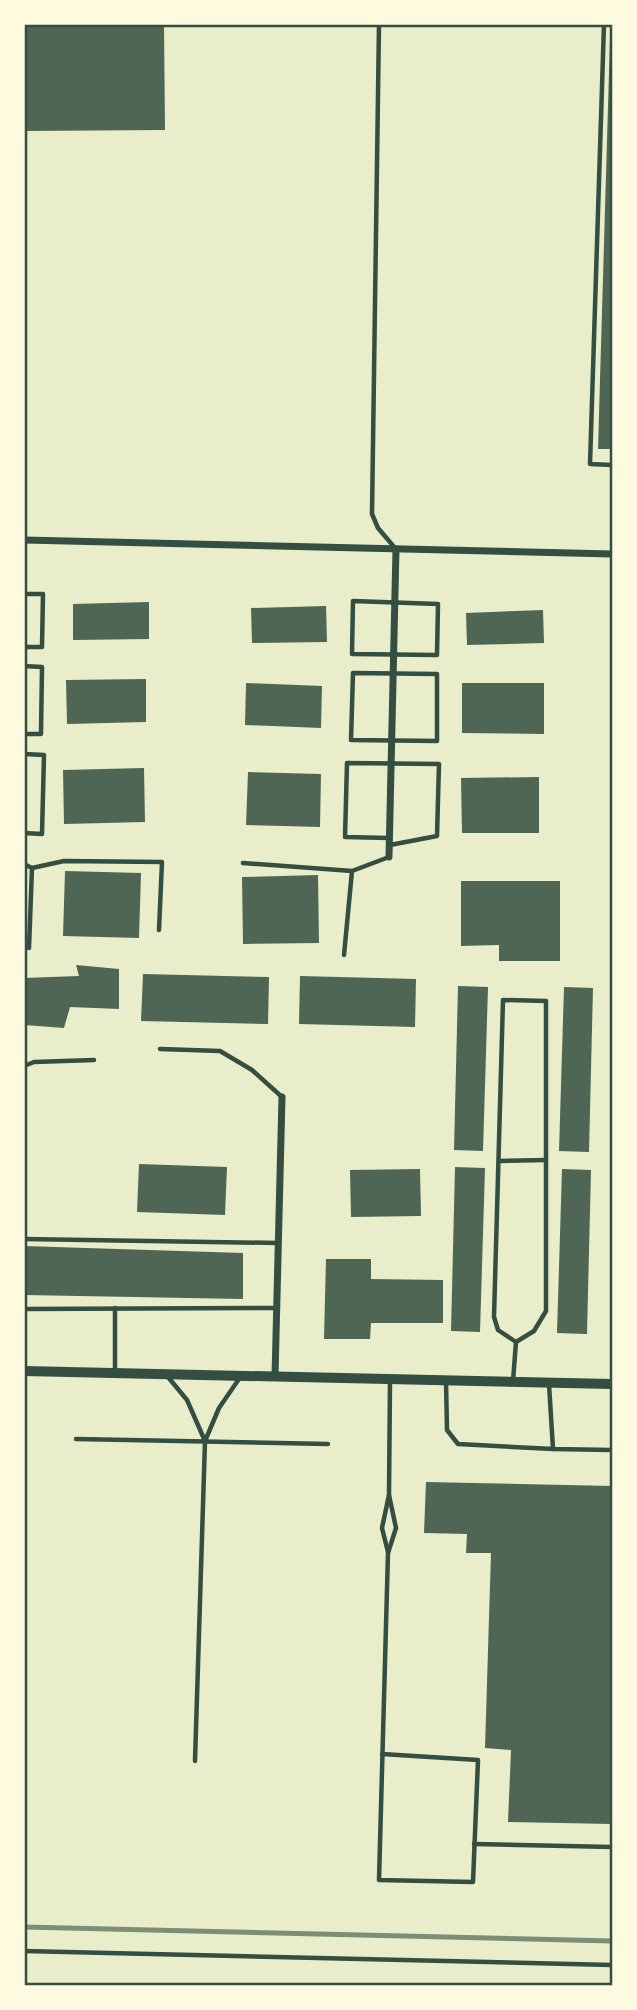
<svg xmlns="http://www.w3.org/2000/svg" width="637" height="2010" font-family="'Open Sans',sans-serif">
	<style>
		.building { fill: #4f6655 }
		.lines { fill: none; stroke-linecap: round; stroke-linejoin: round }
		.service { stroke: #344e41; stroke-width: 4.5 }
		.minor { stroke: #344e41; stroke-width: 7 }
		.tertiary { stroke: #344e41; stroke-width: 10 }
		.rail { stroke: #7c8e77; stroke-width: 5 }
		.neatline { fill: none; stroke: #344e41; stroke-width: 2.5 }
	</style>
	<rect width="100%" height="100%" fill="#e9edc9"/>
	<g class="building">
		<path d="M24,24h140l1,106 -141,1z"/>
		<path d="M610,38h2v411h-14z"/>
		<path d="M149,602v37l-76,1v-36z"/>
		<path d="M326,606l1,36 -75,1 -1,-35z"/>
		<path d="M543,610l1,33 -77,2 -1,-32z"/>
		<path d="M146,679v43l-79,2 -1,-44z"/>
		<path d="M246,683l76,3 -1,42 -76,-3z"/>
		<path d="M462,683h82v51l-82,-1z"/>
		<path d="M144,768l1,54 -81,2 -1,-54z"/>
		<path d="M248,772l73,2 -1,53 -74,-2z"/>
		<path d="M539,777v56h-77l-1,-55z"/>
		<path d="M65,871l76,2 -2,65 -76,-2z"/>
		<path d="M318,875l1,68 -76,1 -1,-67z"/>
		<path d="M461,881h99v80h-61v-16l-38,1z"/>
		<path d="M76,965l43,4v40l-49,-2 -6,21 -40,-3v-47l55,-2z"/>
		<path d="M143,974l126,3 -1,47 -127,-3z"/>
		<path d="M300,976l116,3 -1,48 -116,-3z"/>
		<path d="M458,986l30,1 -5,164 -29,-1z"/>
		<path d="M564,987l29,1 -4,164 -30,-1z"/>
		<path d="M139,1164l88,3 -2,48 -88,-3z"/>
		<path d="M455,1167l30,1 -5,164 -29,-1z"/>
		<path d="M420,1169l1,47 -70,1 -1,-47z"/>
		<path d="M562,1169l29,1 -4,164 -30,-1z"/>
		<path d="M24,1246l219,7v46l-219,-4z"/>
		<path d="M326,1259h45v20l72,1v43h-72l-1,16h-46z"/>
		<path d="M426,1482l186,4v338l-104,-2 3,-72 -26,-2 6,-195h-25l1,-19 -43,-1z"/>
	</g>
	<g class="lines">
		<g class="service">
			<path d="M379,24l-7,490 6,14 17,20"/>
			<path d="M604,24l-14,440 22,1"/>
			<path d="M24,594h19l-1,53h-18"/>
			<path d="M353,601l85,3 -1,51 -85,-1z"/>
			<path d="M24,666l18,1 -1,67h-17"/>
			<path d="M353,673l84,1v67l-86,-1z"/>
			<path d="M24,754l20,1 -2,79 -18,-1"/>
			<path d="M389,838l-44,-1 2,-74 92,1 -2,72 -47,9"/>
			<path d="M243,863l109,8 37,-14"/>
			<path d="M24,864l8,4 -3,80"/>
			<path d="M32,868l32,-7 98,1 -3,68"/>
			<path d="M344,955l8,-84"/>
			<path d="M160,1049l60,2 32,19 30,27"/>
			<path d="M24,1066l10,-4 60,-2"/>
			<path d="M499,1161l47,-1"/>
			<path d="M24,1239l254,4"/>
			<path d="M24,1309l253,-1"/>
			<path d="M115,1371v-63"/>
			<path d="M168,1377l19,23 18,41"/>
			<path d="M446,1381l1,49 11,14 95,5 59,1"/>
			<path d="M513,1381l3,-39 18,-11 12,-20v-310l-43,-1 -9,317 4,13 18,12"/>
			<path d="M549,1384l4,65"/>
			<path d="M76,1439l252,5"/>
			<path d="M388,1552l-6,-24 7,-33 1,-115"/>
			<path d="M382,1754l96,6 -5,122 -94,-2 9,-327 8,-25 -7,-33"/>
			<path d="M195,1761l10,-320 14,-33 22,-32"/>
			<path d="M474,1844l138,3"/>
			<path d="M24,1951l588,14"/>
		</g>
		<g class="minor">
			<path d="M24,540l588,14"/>
			<path d="M389,857l7,-308"/>
			<path d="M275,1376l7,-279"/>
		</g>
		<path class="tertiary" d="M24,1371l588,13"/>
		<path class="rail" d="M24,1927l588,14"/>
	</g>
	<rect width="637" height="2010" fill="none" stroke="#fefae0" stroke-width="52"/>
	<rect x="26" y="26" width="585" height="1958" class="neatline"/>
</svg>
